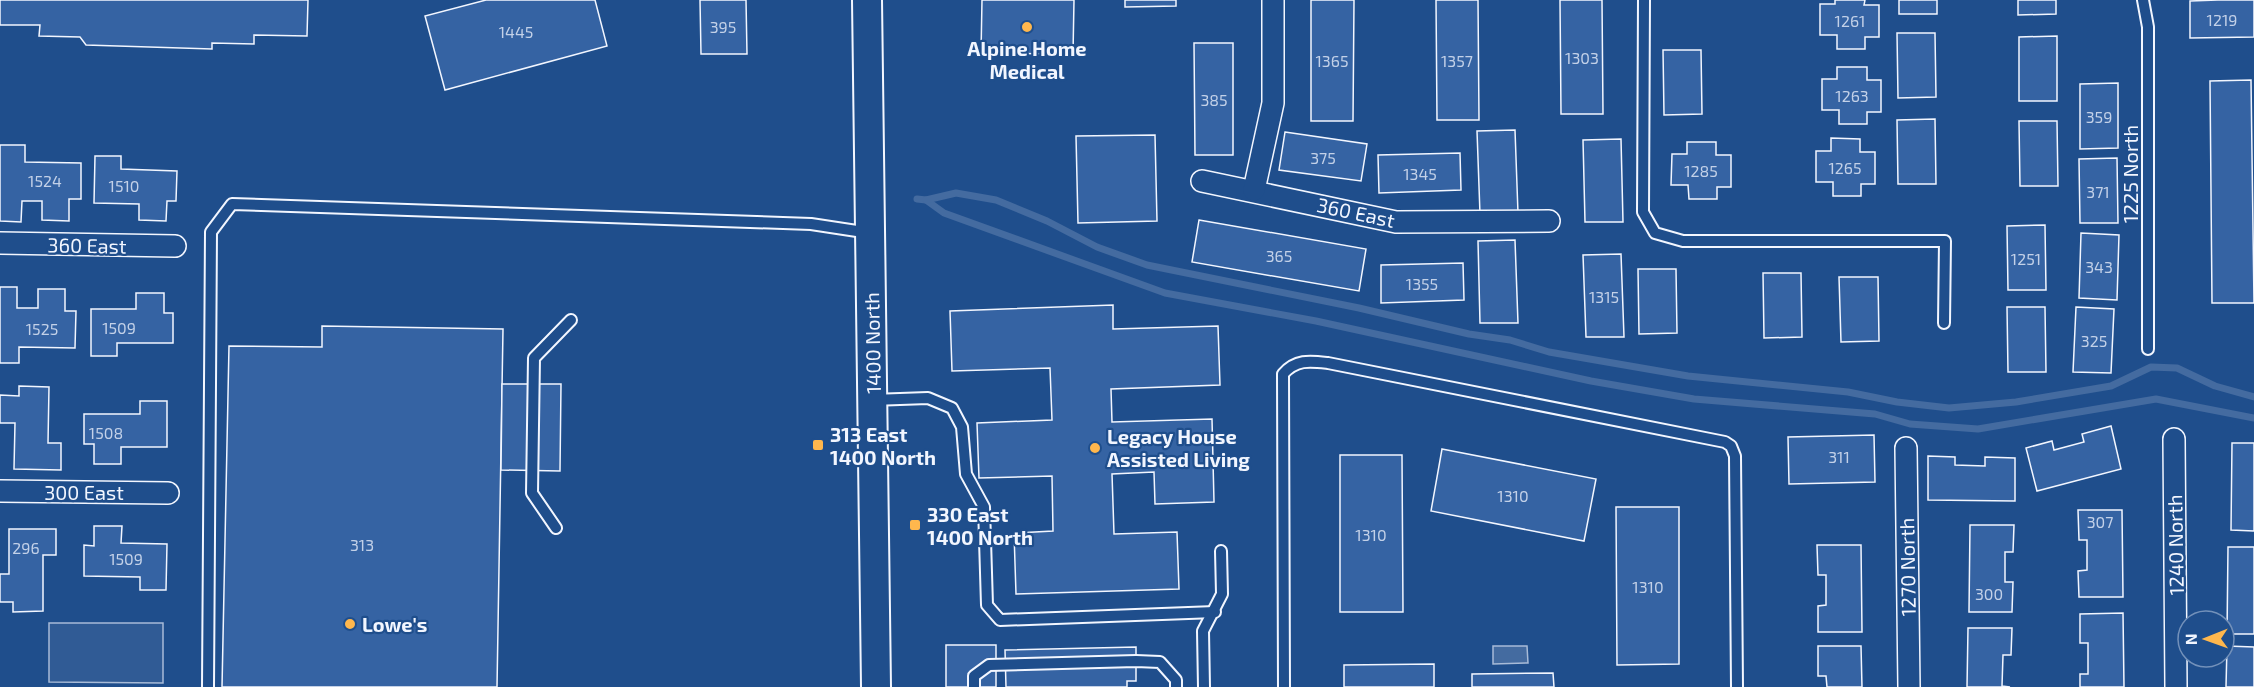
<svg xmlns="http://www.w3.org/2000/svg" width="2254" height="687" font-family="'Exo 2',sans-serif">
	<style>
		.green { fill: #305b95; stroke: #a8bbd7; stroke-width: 1.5 }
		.water { fill: #446ba0; stroke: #a8bbd7; stroke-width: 1.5 }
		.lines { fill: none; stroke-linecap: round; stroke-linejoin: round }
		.stream { stroke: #446ba0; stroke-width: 7 }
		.building { fill: #3563a3; stroke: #f2f6ff; stroke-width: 1.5 }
		.service-casing { stroke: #f2f6ff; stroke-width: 14 }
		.minor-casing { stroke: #f2f6ff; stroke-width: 24 }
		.secondary-casing { stroke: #f2f6ff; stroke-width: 32 }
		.service { stroke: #1f4e8c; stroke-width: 10 }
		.minor { stroke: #1f4e8c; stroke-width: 21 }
		.secondary { stroke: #1f4e8c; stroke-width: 28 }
		.poi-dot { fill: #ffb74d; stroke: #1f4e8c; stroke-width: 2 }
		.labels { text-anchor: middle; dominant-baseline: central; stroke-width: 4.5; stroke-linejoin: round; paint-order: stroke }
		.number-label { font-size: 16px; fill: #c3d1e8 }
		.poi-label { font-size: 20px; font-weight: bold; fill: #f2f6ff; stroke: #1f4e8c; text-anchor: start }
		.street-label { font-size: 20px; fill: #f2f6ff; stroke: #1f4e8c }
	</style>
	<rect width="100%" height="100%" fill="#1f4e8c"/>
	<path class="green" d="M49,623h114v60l-114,-1z"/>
	<path class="water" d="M1493,646h34l1,17 -35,1z"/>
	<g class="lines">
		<g class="stream">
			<path d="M917,199l9,1 18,13 221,80 151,28 275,60 103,18 181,15 35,10 68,5 178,-30 98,19"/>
			<path d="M926,200l30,-7 40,7 51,21 50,26 50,18 212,43 110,26 41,6 39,12 139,24 160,16 49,10 52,6 67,-6 95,-16 40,-19 26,1 38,18 39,11"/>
		</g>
	</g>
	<g class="building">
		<path d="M0,0h308l-1,36 -53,-1v9l-42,-1v6l-126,-4 -6,-8 -41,-1 1,-11h-40z"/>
		<path d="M486,0h109l12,46 -162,44 -20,-74z"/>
		<path d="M700,0h46l1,54h-46z"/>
		<path d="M982,0h92l-1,54 -92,-1z"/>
		<path d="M1125,0h51v6l-51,1z"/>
		<path d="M1311,0h43l-1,121h-42z"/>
		<path d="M1436,0h42l1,120h-42z"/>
		<path d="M1560,0h42l1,114h-42z"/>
		<path d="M1835,0h30l-1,5h15v32h-14v12h-28v-14h-17v-31h15z"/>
		<rect x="1899" y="0" width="38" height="14"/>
		<path d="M2018,0h38v14l-38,1z"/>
		<path d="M2218,0h36v37l-64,1v-37z"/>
		<path d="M1897,33h38l1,64 -38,1z"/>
		<path d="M2057,36v65h-38v-64z"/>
		<path d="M1194,43h39v112h-38z"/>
		<path d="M1663,50h38l1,64 -38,1z"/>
		<path d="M1837,67h30v13h14v32h-14v12h-28v-14h-17v-31h15z"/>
		<path d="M2251,80l3,223h-42l-2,-222z"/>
		<path d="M2118,83v65l-38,1v-65z"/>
		<path d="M1935,119l1,65h-38l-1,-64z"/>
		<path d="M2019,121h38l1,65h-38z"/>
		<path d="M1515,130l3,83 -38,1 -3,-83z"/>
		<path d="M1285,132l82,12 -6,37 -82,-11z"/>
		<path d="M1155,135l2,86 -79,2 -2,-87z"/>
		<path d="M1831,138l29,1v13h15v32h-14v12h-28v-14h-17v-31h15z"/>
		<path d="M1621,139l2,83h-38l-2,-82z"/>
		<path d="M1687,142h29v13h15v32h-14v12h-28l-1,-14h-17l1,-31h15z"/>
		<path d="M0,145h25v17l56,1v36h-12v22l-27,-1v-19h-20l-1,21 -21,-1z"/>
		<path d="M1460,153l1,37 -82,3 -1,-38z"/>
		<path d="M95,156h26v13l56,2 -1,30h-9l-1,20 -27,-1v-16l-45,-1z"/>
		<path d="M2117,158l1,65h-38l-1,-64z"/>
		<path d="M1199,220l167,29 -7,42 -167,-29z"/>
		<path d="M2045,225l1,65h-38l-1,-64z"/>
		<path d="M2081,233l38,2 -2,65 -38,-2z"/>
		<path d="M1515,240l3,83h-38l-2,-82z"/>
		<path d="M1621,254l3,83h-38l-3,-82z"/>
		<path d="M1463,263l1,37 -83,3v-38z"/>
		<path d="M1638,269h38l1,64 -38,1z"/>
		<path d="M1763,273h38l1,64 -38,1z"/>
		<path d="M1839,277h39l1,64 -38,1z"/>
		<path d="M0,287h17v21h21v-19h27v22h11l-1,37 -56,-1v16h-19z"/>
		<path d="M136,293h28v20h9v30h-56v13h-26v-47h45z"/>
		<path d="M1113,305v24l105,-3 2,59 -109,4 1,33 100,-3 2,83 -59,2 -1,-32 -42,2 2,60 63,-2 2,57 -163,5 -2,-61 39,-2 -1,-55 -73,2 -2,-55 75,-3 -2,-52 -98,3 -2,-60z"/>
		<path d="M2007,307h38l1,65h-38z"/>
		<path d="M2076,307l38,2 -3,64 -38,-1z"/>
		<path d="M322,326l181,3 -6,358h-275l7,-341 93,1z"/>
		<path d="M502,384h59l-1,87 -59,-1z"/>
		<path d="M19,386l30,1 -1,56h13v27l-47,-1 1,-46h-15v-28l19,1z"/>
		<path d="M140,401h27v46h-46v17h-27v-20h-10v-30h56z"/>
		<path d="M2111,426l10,43 -84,22 -11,-43 26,-7 2,9 30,-8 -2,-8z"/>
		<path d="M1874,435l1,47 -86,2 -1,-47z"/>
		<path d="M2232,443h22v88l-23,-1z"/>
		<path d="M1442,449l154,30 -12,62 -153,-30z"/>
		<path d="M1340,455h62l1,157h-63z"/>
		<path d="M1928,456l27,1v8l30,1v-9l30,1v43l-87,-1z"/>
		<path d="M1616,507h63v157l-62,1z"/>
		<path d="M2078,510h44l1,87h-44l-1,-26 9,-1v-30h-8z"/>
		<path d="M1970,525h44l-1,27h-8v30h8l-1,30h-43z"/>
		<path d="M94,526h28l-1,17 46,1 -1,46h-26v-13l-56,-1v-31l10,1z"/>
		<path d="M9,529h47v26h-13v56l-30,1v-10h-13v-28h9z"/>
		<path d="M1817,545h44l1,87h-44v-26l8,-1v-30h-8z"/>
		<path d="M2228,547h26v87h-27z"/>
		<path d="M2123,613l1,74h-44v-13h8v-31h-8v-29z"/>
		<path d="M1968,628h44l-1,27h-8l-1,31 8,1h-43z"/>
		<rect x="946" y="645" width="50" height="42"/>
		<path d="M1818,646h43l1,41h-35l-1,-11h-8z"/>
		<path d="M2227,646l27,1v40h-28z"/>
		<path d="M1136,647v34h-9v6h-121l-1,-37z"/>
		<path d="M1434,664v23h-90v-22z"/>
		<path d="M1553,673l1,14h-82v-13z"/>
	</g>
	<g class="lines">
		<defs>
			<g id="service">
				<path d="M1644,0l-1,212 12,21 28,8h262l-1,82"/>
				<path d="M2143,0l5,27v322"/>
				<path d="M872,400l56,-2 24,10 10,19 4,47 18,33 3,98 13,15 215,-8"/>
				<path d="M556,528l-24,-35 2,-135 37,-38"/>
				<path d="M208,687l3,-455 21,-28 579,20 59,9"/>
				<path d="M974,687v-11l15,-11 147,-4 24,1 16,18v7"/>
				<path d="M1204,687l-1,-56 19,-37 -1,-43"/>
				<path d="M1284,687l-1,-313c13,-15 27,-13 45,-11l397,79 6,4 4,10 2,231"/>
			</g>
			<g id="minor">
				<path d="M1202,181l194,41 153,-1"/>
				<path d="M1254,190l19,-87v-103"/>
				<path d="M0,243l175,3"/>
				<path d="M2174,439l2,248"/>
				<path d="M1906,448l3,239"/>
				<path d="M0,491l168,2"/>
			</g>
			<path id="secondary" d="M867,0l9,687"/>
		</defs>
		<use href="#service" class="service-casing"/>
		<use href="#minor" class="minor-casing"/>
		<use href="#secondary" class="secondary-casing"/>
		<use href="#service" class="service"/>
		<use href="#minor" class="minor"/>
		<use href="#secondary" class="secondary"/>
	</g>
	<g class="poi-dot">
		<circle cx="1027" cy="27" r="6"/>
		<rect x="812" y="439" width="12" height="12" rx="3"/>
		<circle cx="1095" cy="448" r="6"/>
		<rect x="909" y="519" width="12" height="12" rx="3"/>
		<circle cx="350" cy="624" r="6"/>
	</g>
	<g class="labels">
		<g class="number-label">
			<text x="2222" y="19">1219</text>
			<text x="1850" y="20">1261</text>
			<text x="723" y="26">395</text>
			<text x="516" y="31">1445</text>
			<text x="1582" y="57">1303</text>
			<text x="1332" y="60">1365</text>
			<text x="1457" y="60">1357</text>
			<text x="1852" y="95">1263</text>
			<text x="1214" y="99">385</text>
			<text x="2099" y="116">359</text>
			<text x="1323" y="157">375</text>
			<text x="1845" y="167">1265</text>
			<text x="1701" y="170">1285</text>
			<text x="1420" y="173">1345</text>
			<text x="45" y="180">1524</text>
			<text x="124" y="185">1510</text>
			<text x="2098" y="191">371</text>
			<text x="1279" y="255">365</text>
			<text x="2026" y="258">1251</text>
			<text x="2099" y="266">343</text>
			<text x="1422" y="283">1355</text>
			<text x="1604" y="296">1315</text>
			<text x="119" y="327">1509</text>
			<text x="42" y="328">1525</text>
			<text x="2094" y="340">325</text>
			<text x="106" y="432">1508</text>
			<text x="1839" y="456">311</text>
			<text x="1513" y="495">1310</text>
			<text x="2100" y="521">307</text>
			<text x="1371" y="534">1310</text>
			<text x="362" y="544">313</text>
			<text x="26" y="547">296</text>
			<text x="126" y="558">1509</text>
			<text x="1648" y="586">1310</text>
			<text x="1989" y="593">300</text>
		</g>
		<g class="poi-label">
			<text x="1027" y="48" text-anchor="middle">Alpine Home<tspan x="1027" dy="23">Medical</tspan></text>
			<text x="830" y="434">313 East<tspan x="830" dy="23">1400 North</tspan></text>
			<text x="1107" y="436">Legacy House<tspan x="1107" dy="23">Assisted Living</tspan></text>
			<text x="927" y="514">330 East<tspan x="927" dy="23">1400 North</tspan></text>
			<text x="362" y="624">Lowe's</text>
		</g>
		<g class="street-label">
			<text transform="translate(2130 174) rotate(-90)">1225 North</text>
			<text transform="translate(1356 212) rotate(12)">360 East</text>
			<text transform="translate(87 245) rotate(1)">360 East</text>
			<text transform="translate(872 343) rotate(-91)">1400 North</text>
			<text x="84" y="492">300 East</text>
			<text transform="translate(2175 545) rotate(-91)">1240 North</text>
			<text transform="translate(1907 567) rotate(-91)">1270 North</text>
		</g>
	</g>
	<g transform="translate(2206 639) rotate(269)"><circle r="28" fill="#1f4e8c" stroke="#7391ba" stroke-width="1.5"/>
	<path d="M0-4.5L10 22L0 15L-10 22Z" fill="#ffb74d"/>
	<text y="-9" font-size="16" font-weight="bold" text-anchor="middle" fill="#f2f6ff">N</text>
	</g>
</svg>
